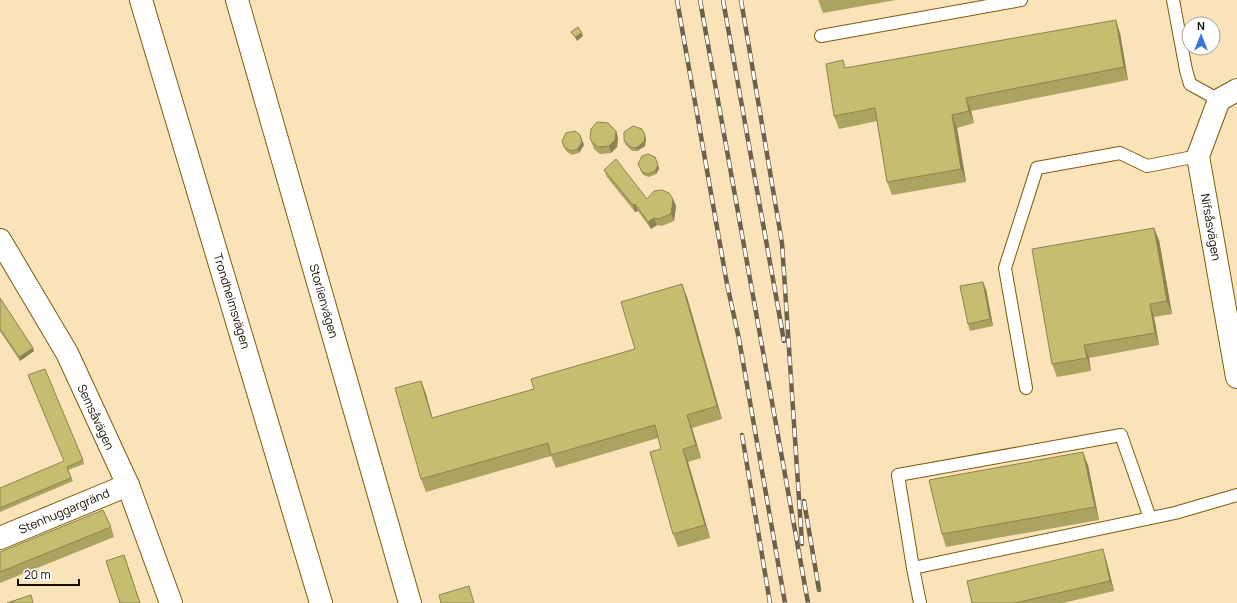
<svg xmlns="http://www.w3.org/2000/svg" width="1237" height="603" font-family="Manrope,sans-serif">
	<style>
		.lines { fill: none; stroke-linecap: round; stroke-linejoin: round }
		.lane-casing { stroke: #7e5b09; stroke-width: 14 }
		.street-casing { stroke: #7e5b09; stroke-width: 24 }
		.secondary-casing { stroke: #7e5b09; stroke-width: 24 }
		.lane { stroke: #fff; stroke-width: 12 }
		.street { stroke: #fff; stroke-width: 22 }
		.secondary { stroke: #fff; stroke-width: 22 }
		.rail-casing { stroke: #706049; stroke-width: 4.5 }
		.rail { stroke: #fff; stroke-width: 3; stroke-dasharray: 9; stroke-linecap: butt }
		.wall { fill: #aba360 }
		.shaded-wall { fill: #8b844e }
		.building { fill: #c7bd70; stroke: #8b844e }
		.labels { text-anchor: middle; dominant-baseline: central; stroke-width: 4; stroke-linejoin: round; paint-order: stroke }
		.street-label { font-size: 12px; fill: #160c00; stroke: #fff }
	</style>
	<rect width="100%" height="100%" fill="#fae2b9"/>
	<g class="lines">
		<defs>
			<g id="lane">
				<path d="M1173,0l13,70 4,14 29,16"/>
				<path d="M821,36l200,-36"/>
				<path d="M1026,388l-21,-120 32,-100 83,-15 27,13 51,-10"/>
				<path d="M913,568l-15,-93 223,-40 29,83"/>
				<path d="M920,603l-7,-35 262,-55 62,-18"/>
			</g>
			<g id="street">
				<path d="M237,0l173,603"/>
				<path d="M1237,90l-18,10 -21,56 39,221"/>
				<path d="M0,240l67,113 61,132 43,118"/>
				<path d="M0,538l128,-53"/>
			</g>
			<path id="secondary" d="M141,0l180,603"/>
		</defs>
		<use href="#lane" class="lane-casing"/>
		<use href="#street" class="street-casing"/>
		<use href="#secondary" class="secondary-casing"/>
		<use href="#lane" class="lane"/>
		<use href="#street" class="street"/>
		<use href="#secondary" class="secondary"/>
		<defs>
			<g id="rail">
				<path d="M677,0l50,284 12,55 46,264"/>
				<path d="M700,0l108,603"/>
				<path d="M723,0l61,341"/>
				<path d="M741,0l41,243 20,301"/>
				<path d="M742,435l28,168"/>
				<path d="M804,501l15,89"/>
			</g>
		</defs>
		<use href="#rail" class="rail-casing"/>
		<use href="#rail" class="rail"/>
	</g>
	<g class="wall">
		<path d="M818,0h78l-73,13z"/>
		<path d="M1120,33l8,47 -157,31 3,12 -17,5 9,54 -74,13 -5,-13 -10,-61 -38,8 -5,-13 12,-48z"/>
		<path d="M616,131l2,7 -1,9 -6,6 -11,1 -6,-5 -4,-11z"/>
		<path d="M580,135l4,10 -5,8 -7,2 -6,-4 -4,-10z"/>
		<path d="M646,139l-1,7 -8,5h-5l-7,-7 -1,-4z"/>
		<path d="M655,157l4,12 -3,5 -7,3 -6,-2 -5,-11z"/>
		<path d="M604,170l43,29h26l3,7 -2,15 -12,5 -5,-1 -6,4 -13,-18 -3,1 -28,-35z"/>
		<path d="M1159,240l13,74 -18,3 5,28 -70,13 2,13 -34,6 -5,-13z"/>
		<path d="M986,289l7,37 -23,5 -2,-7z"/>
		<path d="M687,297l35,122 -30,9 9,30 -13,4 22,76 -32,9 -5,-13 -12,-85 -3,-11 -102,30 -5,-12 -125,36 -5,-13v-98l5,13 6,24 102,-29 101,-40z"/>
		<path d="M0,298l33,50 1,3 -14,10 -20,-30z"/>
		<path d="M83,460l1,4 -16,6 5,11 -73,31v-24z"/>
		<path d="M1088,465l11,55 -153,27 -4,-13z"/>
		<path d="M111,527l3,10 -114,46v-31z"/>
		<path d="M1106,559l8,32 -51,12h-91z"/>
	</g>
	<g class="shaded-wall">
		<path d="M1116,20l4,13 8,47 -4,-13z"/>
		<path d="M582,33l1,3 -6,5 -2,-4z"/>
		<path d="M966,98l5,13 3,12 -5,-12z"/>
		<path d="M952,115l5,13 9,54 -5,-13z"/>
		<path d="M616,131l2,7 -1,9 -6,6 -2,-7z"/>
		<path d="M580,135l4,10 -5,8 -1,-4z"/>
		<path d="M645,135l1,4 -1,7 -8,5 -1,-3z"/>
		<path d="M658,165l1,4 -3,5 -1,-3z"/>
		<path d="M673,199l3,7 -2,15 -3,-7z"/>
		<path d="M635,204l3,7 -3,1 -2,-7z"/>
		<path d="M654,218l3,7 -6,4 -3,-7z"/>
		<path d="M1154,228l5,12 13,74 -5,-13z"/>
		<path d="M983,282l3,7 7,37 -3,-7z"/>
		<path d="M682,284l5,13 35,122 -5,-13z"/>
		<path d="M1150,304l4,13 5,28 -4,-12z"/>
		<path d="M1084,345l5,13 2,13 -4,-13z"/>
		<path d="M33,348l1,3 -14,10 -1,-4z"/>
		<path d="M421,381l5,13 10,37 -4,-13z"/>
		<path d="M687,415l5,13 9,30 -5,-13z"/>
		<path d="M683,449l5,13 22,76 -5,-13z"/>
		<path d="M1083,452l5,13 11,55 -4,-13z"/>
		<path d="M1103,549l3,10 8,32 -4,-10z"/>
	</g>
	<g class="building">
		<path d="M1116,20l8,47 -158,31 3,13 -17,4 9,54 -74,13 -12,-74 -41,8 -8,-52 17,-4 2,8z"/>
		<path d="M578,27l4,6 -7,4 -4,-5z"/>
		<path d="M597,122l11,1 8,8 -1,9 -6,6 -11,1 -6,-5 -2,-4 1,-9z"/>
		<path d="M633,126l9,3 3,6 -1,7 -8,6 -6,-1 -6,-7v-8z"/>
		<path d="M575,131l5,4 2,7 -4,7 -7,2 -7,-4 -2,-6 4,-8z"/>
		<path d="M648,154l7,3 3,8 -3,6 -7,3 -6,-2 -4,-8 4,-8z"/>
		<path d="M616,159l31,40 7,-8 8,-1 7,3 4,6 -2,15 -12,5 -5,-1 -6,4 -13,-18 -2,1 -29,-35z"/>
		<path d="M1154,228l13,73 -17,3 5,29 -71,12 3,13 -35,6 -20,-115z"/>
		<path d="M983,282l7,37 -22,5 -8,-38z"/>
		<path d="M682,284l35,122 -30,9 9,30 -13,4 22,76 -32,9 -23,-82 11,-3 -6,-24 -104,30 -3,-12 -127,36 -26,-91 26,-7 11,37 102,-29 -3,-10 104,-30 -14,-47z"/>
		<path d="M0,298l33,50 -14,9 -19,-28z"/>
		<path d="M45,369l38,91 -16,7 4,11 -71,30v-20l64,-27 -36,-86z"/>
		<path d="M1083,452l12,55 -153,27 -13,-54z"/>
		<path d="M103,510l8,17 -111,45v-20z"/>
		<path d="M1103,549l7,32 -95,22h-43l-5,-22z"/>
		<path d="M124,555l16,48h-20l-14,-42z"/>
		<path d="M469,586l5,17h-33l-2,-8z"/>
		<path d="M31,595l2,8h-26z"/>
	</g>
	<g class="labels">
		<g class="street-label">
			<text transform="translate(1211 227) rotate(80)">Nifsåsvägen</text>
			<text transform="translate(232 301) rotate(73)">Trondheimsvägen</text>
			<text transform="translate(324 301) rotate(74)">Storlienvägen</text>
			<text transform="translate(96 417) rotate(65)">Semsåvägen</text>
			<text transform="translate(64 511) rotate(-23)">Stenhuggargränd</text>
		</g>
	</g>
	<g transform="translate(1201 36)"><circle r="19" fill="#ffffff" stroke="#a29e99"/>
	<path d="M0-3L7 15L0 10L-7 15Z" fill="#3772e0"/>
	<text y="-6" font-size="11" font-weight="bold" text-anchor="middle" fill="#160c00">N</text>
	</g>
	<path d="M18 579v6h61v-6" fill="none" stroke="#160c00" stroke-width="2"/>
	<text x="24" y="579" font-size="12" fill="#160c00" stroke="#ffffff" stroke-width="3" paint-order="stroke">20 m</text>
</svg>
